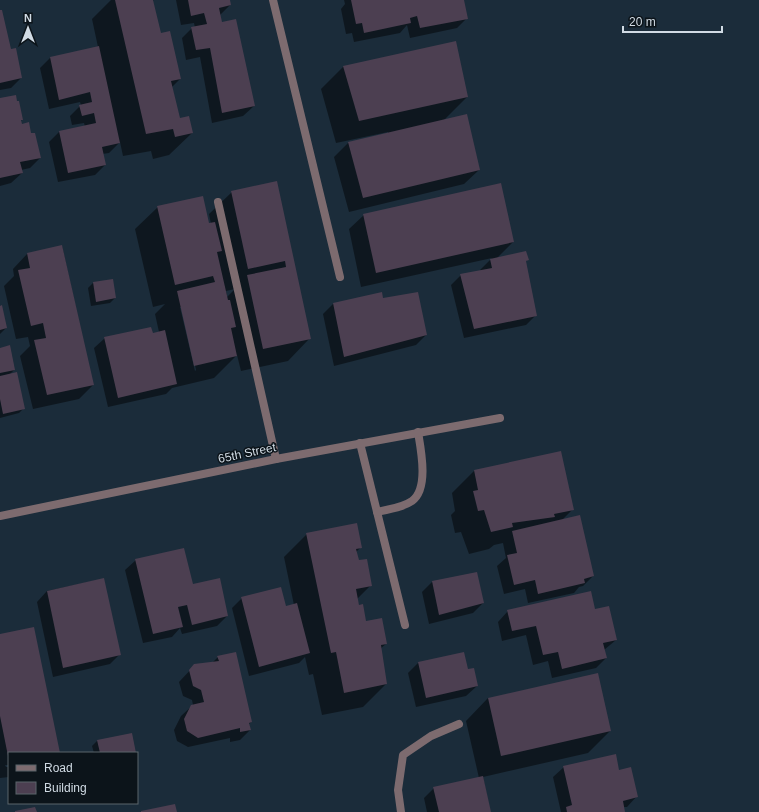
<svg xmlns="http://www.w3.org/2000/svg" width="759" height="812" font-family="Arial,sans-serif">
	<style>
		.shadow { fill: #0007; fill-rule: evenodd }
		.building { fill: #4c3f51 }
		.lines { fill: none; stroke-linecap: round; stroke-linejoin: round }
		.service { stroke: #7d6b6f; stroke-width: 8 }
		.minor { stroke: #7d6b6f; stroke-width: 8 }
		.labels { text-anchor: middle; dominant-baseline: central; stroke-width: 3; stroke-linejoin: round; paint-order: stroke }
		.street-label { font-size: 12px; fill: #d1dbe4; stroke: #0c141a }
	</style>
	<rect width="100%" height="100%" fill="#1b2c3a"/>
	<g class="shadow">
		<path d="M111,0h43l-2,1 8,34 20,44 -8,8 7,32 13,14 -23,22 -16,4 -2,-8 -28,5 -3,-14 -11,11 -7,1 3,11 -10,10 -37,7 -9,-40 10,-10 26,-5 -1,-4 -12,2 -2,-9 11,-11 -1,-3 -31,7 -9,-41 10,-10 48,-11 -6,-28z"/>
		<path d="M176,0h53l1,5 -11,11 35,90 -11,10 -31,7 -12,-66 -14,3 -4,-22 10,-10h3l-1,-5 -13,2z"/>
		<path d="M344,0h119l4,18 -10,10 -47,10 -3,-13 -7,8 -46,9 -2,-9 -6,1 -5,-25 4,-5z"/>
		<path d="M0,11l10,39 11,28 -10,10 -11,2z"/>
		<path d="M455,42l12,55 -24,24 36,49 -15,14 -115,28 -15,-55 14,-14 40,-9v-2l-52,11 -15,-54 22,-22z"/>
		<path d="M0,99l17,3 5,18 -2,1 1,4 10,9 9,24 -10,10 -9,2 1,3 -11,10 -11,3z"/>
		<path d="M276,182l34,156 -22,23 -47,10 -4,-16 -23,23 -42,10 -6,6 -58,13 -14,-59 11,-10 47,-4 7,-2 -4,-18 10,-10 -12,3 -18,-78 23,-22 50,17h3l-2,-10 23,-22zM235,289l-8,8 -1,-6zM180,307h2l14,63 -1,1z"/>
		<path d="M364,215l149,27 -17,17 31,1 -2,2 11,53 -10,10 -62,13 -13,-53 10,-10 20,-4 -1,-1 12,-12 -131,29 -12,-58z"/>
		<path d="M62,246l31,139 -14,14 -46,10 -13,-53 10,-10 -2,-9 -12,2 -12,-53 10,-10 -1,-7 14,-15z"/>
		<path d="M93,283l22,15 -5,5 -19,3 -3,-18z"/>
		<path d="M382,299l44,36 -10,10 -82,21 -11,-52 10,-10z"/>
		<path d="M0,307l6,21 -6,6z"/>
		<path d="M0,349l14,21 -5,5 15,33 -5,5 -19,5z"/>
		<path d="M474,471l99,38 -11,11 31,56 -10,10 -4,1 -5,6 -46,10 -3,-14 -21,5 -7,-28 9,-8 -3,-15 -9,2 -5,4 -20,5 -8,-22 -6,1 -4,-18 4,-4 -3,-18z"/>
		<path d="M307,534l54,13 -5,5 2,9 13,24 -14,14 2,7 6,16 21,22 -6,5 6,35 -23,23 -41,8 -9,-41 -4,1 -4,-18 -6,6 -50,13 -17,-68 10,-10 43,9 9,-2 -10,-48z"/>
		<path d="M136,560l57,25 34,31 -10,10 -35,8 -2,-6 -8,9 -29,6 -18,-73z"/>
		<path d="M103,579l17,75 -10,10 -57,13 -16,-75 10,-11z"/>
		<path d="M432,582l51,21 -10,10 -44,11 -7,-32z"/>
		<path d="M594,610l22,30 -12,10 2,8 -10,10 -44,10 -4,-17 -15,4 -7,-30 -24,6 -4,-19 10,-11z"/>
		<path d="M0,635l59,118h-50v12h-4l1,2h3v10l-9,1z"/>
		<path d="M218,657l33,65 -2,2 1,6 -10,10 -10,2v-4l-42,9 -11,-6 -3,-11 7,-14 12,-11 -1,-5 -9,-4 -4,-14 16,-17 17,-2z"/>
		<path d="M418,663l59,23 -11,10 -50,11 -8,-34z"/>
		<path d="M488,698l122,33 -22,22 -105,24 7,35h-63l-3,-14 10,-10 45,-10 -13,-57z"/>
		<path d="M97,741l38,12h-41l-2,-7z"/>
		<path d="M564,767l55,4 18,25 -10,11h-4l1,5h-63l-8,-35z"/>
	</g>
	<g class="building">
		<path d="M115,0h38l8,33 9,-2 11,48 -10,2 9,37 9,-2 4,17 -18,4 -2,-8 -27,5z"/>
		<path d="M188,0h42l1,5 -12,3 3,14 14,-3 19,87 -33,7 -12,-65 -14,2 -5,-23 16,-3 -3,-11 -13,3z"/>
		<path d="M351,0h113l4,19 -48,9 -3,-12 -7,2 1,5 -47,10 -2,-10 -6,1z"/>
		<path d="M0,10h2l9,39 5,-1 6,30 -22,5z"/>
		<path d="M456,41l12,56 -109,24 -16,-55z"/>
		<path d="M99,46l21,97 -18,4 4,18 -38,8 -9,-42 37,-8 -2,-10 -12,3 -3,-11 13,-3 -2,-10 -31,8 -9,-43z"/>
		<path d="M16,95l1,6h2l4,19h-2l1,4 7,-2 2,11h4l6,25 -21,4 3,11 -23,5v-80z"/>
		<path d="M467,114l13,56 -117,28 -15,-56z"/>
		<path d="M277,181l34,158 -48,10 -16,-74 39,-8 -1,-6 -37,8 -17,-78z"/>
		<path d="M501,183l13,59 -138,31 -13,-59z"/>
		<path d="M203,196l6,27 6,-1 7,29 -5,1 11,48h2l6,27 -5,1 6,28 -43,10 -17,-75 38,-9 -2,-6 -38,9 -18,-79z"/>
		<path d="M62,245l32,140 -47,10 -13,-55 12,-2 -3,-15 -12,3 -13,-56 12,-2 -3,-15z"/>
		<path d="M526,251l3,9 -3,1 11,55 -63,13 -14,-55 32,-6 -2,-9z"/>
		<path d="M113,279l3,19 -20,4 -3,-20z"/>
		<path d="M382,292l1,6 35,-6 9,43 -83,22 -11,-54z"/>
		<path d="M2,305l5,23 -7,2v-24z"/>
		<path d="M151,327l2,6 12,-3 12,54 -59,14 -14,-61z"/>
		<path d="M10,345l5,25 -15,3v-25z"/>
		<path d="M17,372l8,37 -22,5 -3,-15v-23z"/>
		<path d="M561,451l13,59 -20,4 1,3 -43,6 1,4 -22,5 -7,-22 -6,1 -5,-20 5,-1 -4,-20z"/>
		<path d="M580,515l14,61 -10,3 1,4 -47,11 -3,-14 -21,5 -7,-30 10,-2 -5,-22z"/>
		<path d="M357,523l5,25 -6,1 3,11 8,-1 5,27 -16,3 3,16 4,-1 3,17 16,-3 5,26 -6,1 6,39 -43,9 -8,-41 -5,1 -25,-120z"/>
		<path d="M184,548l9,36 27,-6 8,38 -36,9 -5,-20 -9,2 5,20 -30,7 -18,-75z"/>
		<path d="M477,572l7,31 -45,12 -7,-34z"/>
		<path d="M104,578l17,77 -58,13 -16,-77z"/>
		<path d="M281,587l5,19 11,-3 13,50 -51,14 -18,-70z"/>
		<path d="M591,591l4,18 14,-3 8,34 -14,3 4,15 -45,11 -4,-17 -15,3 -7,-29 -24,5 -5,-21z"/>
		<path d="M34,627l26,126h-51l-1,3 -8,-40v-82z"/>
		<path d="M236,652l16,70 -3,1 2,7 -11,2v-4l-42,10 -11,-7 -3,-12 7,-14 13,-3 -3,-12 -8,-4 -4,-16 5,-6 25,-3 -2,-5z"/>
		<path d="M464,652l4,17 6,-1 4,18 -52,12 -8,-36z"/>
		<path d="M598,673l13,58 -110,25 -13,-58z"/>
		<path d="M132,733l4,20h-36l-3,-13z"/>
		<path d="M616,754l3,16 12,-3 7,30 -15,4 2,11h-58l-1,-5 6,-2 -9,-39z"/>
		<path d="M483,776l8,36h-52l-6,-25z"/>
		<path d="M175,804l2,8h-36v-1z"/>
		<path d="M35,807l2,5h-22v-1z"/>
	</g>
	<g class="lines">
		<g class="service">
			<path d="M273,0l67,277"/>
			<path d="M218,202l58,257"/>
			<path d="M360,443l45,182"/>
			<path d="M377,512c12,-3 25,-4 35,-11 17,-12 9,-51 6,-69"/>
			<path d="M401,812l-3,-22 5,-35 28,-19 28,-12"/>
		</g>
		<path class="minor" d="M0,516l276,-57 224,-41"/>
	</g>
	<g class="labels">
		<g class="street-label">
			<text transform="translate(247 453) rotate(-12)">65th Street</text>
		</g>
	</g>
	<rect x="8" y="752" width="130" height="52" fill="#0c141a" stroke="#5b646b"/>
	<rect x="16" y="765" width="20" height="6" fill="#7d6b6f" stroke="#5b646b"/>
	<text x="44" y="772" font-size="12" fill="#d1dbe4">Road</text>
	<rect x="16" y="782" width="20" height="12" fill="#4c3f51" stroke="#5b646b"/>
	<text x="44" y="792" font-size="12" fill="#d1dbe4">Building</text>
	<g transform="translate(28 28)" stroke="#0c141a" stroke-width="3" paint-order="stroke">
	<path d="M0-3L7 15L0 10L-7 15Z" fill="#d1dbe4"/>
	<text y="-6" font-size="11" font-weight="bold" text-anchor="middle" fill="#d1dbe4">N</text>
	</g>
	<path d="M623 26v6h99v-6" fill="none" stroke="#d1dbe4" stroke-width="2"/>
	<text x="629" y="26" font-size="12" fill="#d1dbe4" stroke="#0c141a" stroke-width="3" paint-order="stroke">20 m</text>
</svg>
